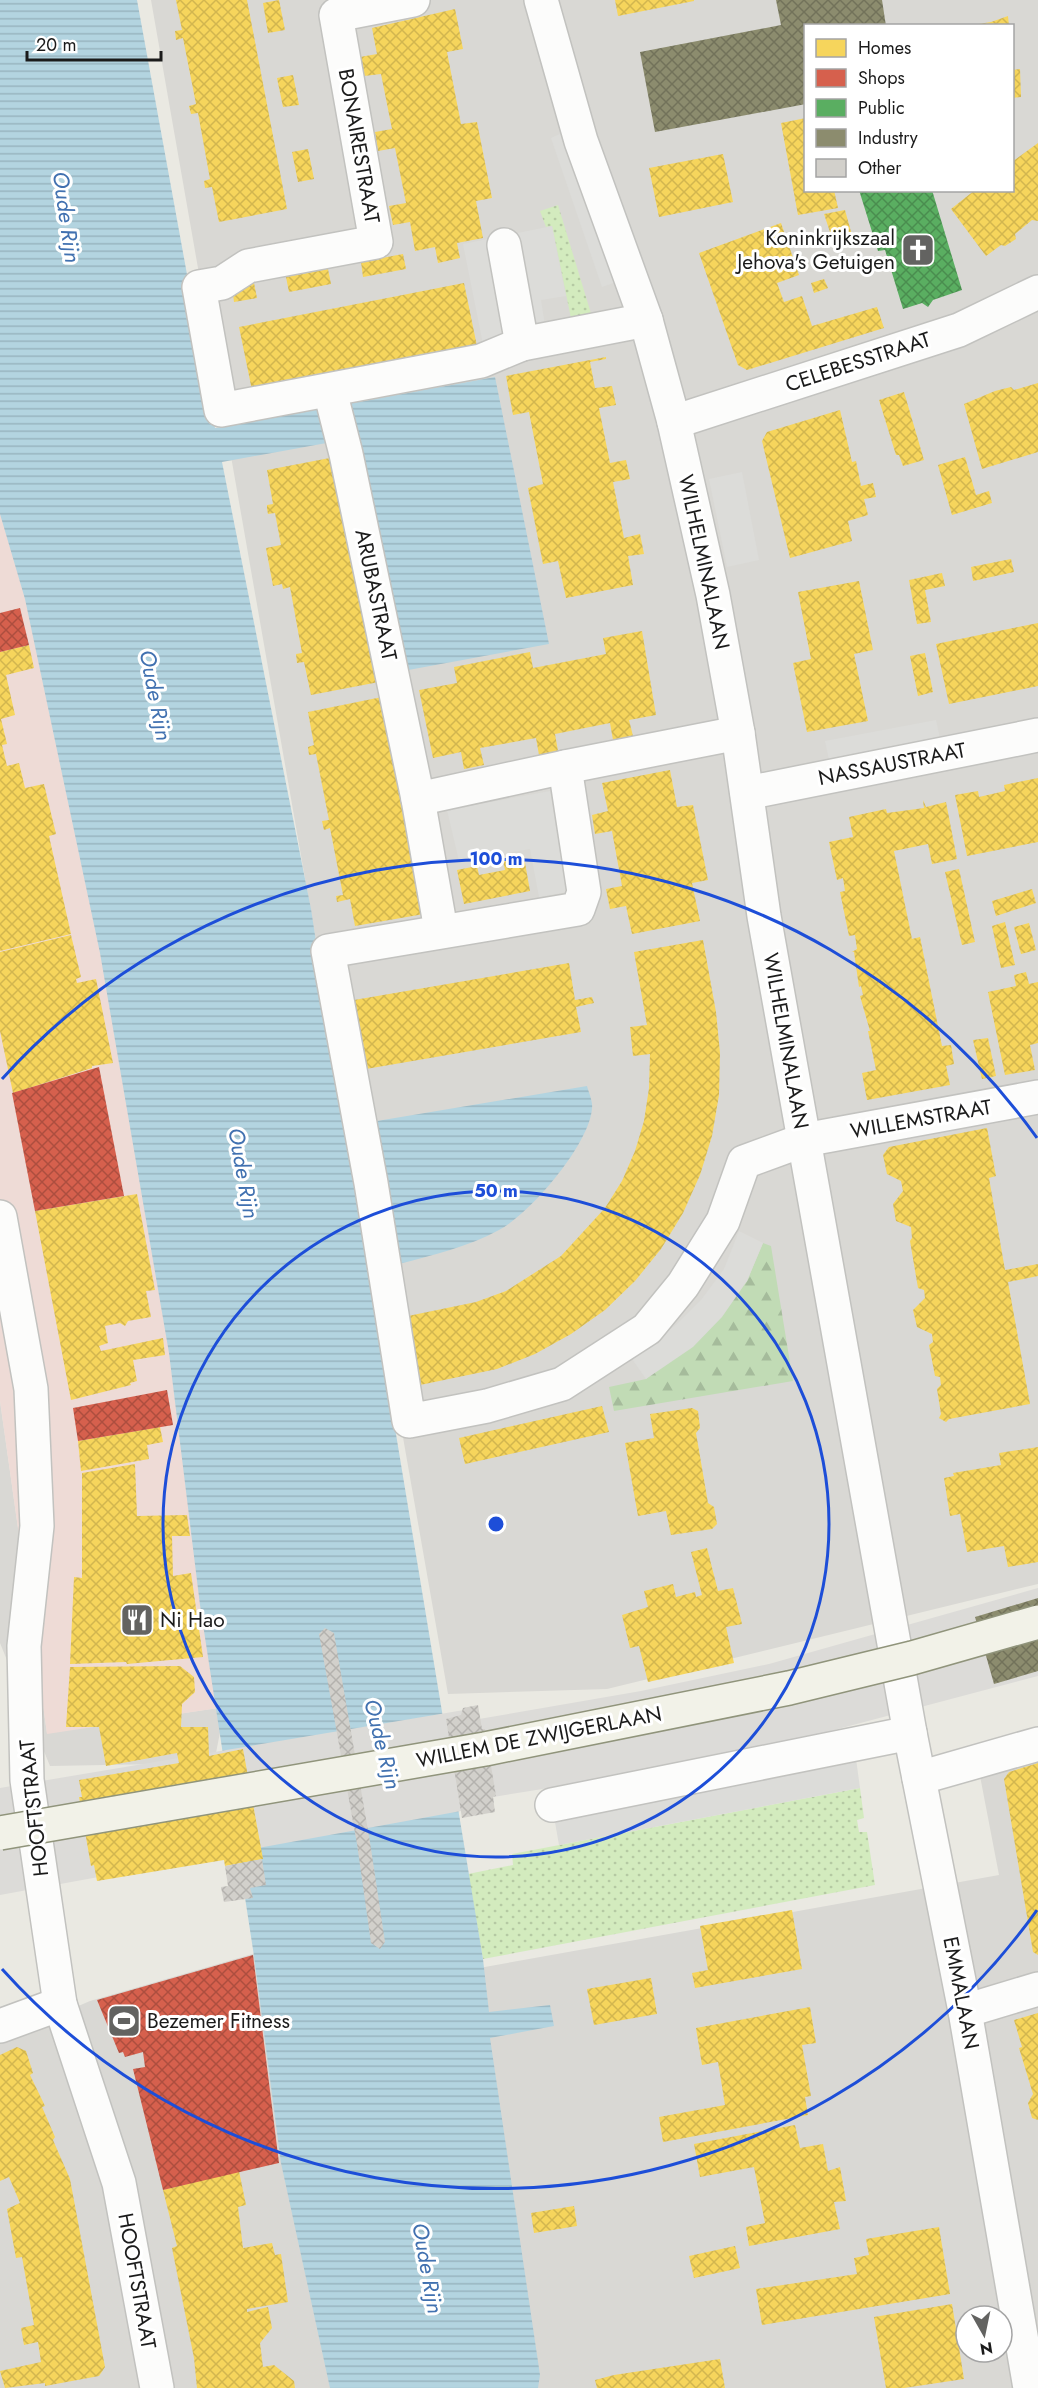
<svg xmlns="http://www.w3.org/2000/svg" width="1038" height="2388" font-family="Jost,sans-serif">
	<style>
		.residential { fill: #d9d8d4; fill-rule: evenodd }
		.commercial { fill: #eedbd6 }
		.grass { fill: url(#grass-dots) }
		.forest { fill: url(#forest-firs) }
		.parking { fill: #dcdcd9 }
		.water { fill: url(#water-rules) }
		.pier { fill: #dcdbd8 }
		.homes { fill: url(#homes-cross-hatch) }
		.shops { fill: url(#shops-cross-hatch) }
		.public { fill: url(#public-cross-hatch) }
		.industry { fill: url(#industry-cross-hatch) }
		.building { fill: url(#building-cross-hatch) }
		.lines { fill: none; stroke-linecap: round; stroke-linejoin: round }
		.street-casing { stroke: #c2c2bf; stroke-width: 36 }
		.street { stroke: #fcfcfb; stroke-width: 33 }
		.secondary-bridge-casing { stroke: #90947b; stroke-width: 36; stroke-linecap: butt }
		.secondary-bridge { stroke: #f2f2e8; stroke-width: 33 }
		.ring { fill: none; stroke: #1d4ed8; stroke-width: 3 }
		.labels { text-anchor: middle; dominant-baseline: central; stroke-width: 6; stroke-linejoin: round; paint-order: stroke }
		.street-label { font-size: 21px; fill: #1b1b1b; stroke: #fff }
		.poi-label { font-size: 21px; fill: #1b1b1b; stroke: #fff; text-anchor: start }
		.water-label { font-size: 22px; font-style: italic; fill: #4171b0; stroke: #fff }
		.centre { fill: #1d4ed8; stroke: #fff; stroke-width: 3 }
		.ring-label { font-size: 18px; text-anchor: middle; font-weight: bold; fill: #1d4ed8; stroke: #fff; stroke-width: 6; stroke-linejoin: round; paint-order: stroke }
	</style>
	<defs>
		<pattern id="grass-dots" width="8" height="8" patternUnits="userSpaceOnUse" patternTransform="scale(1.5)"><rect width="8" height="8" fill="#d3ebbe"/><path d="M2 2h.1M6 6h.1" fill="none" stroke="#b5c9a3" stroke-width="1.8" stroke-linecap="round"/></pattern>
		<pattern id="forest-firs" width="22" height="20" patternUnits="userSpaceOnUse" patternTransform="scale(1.5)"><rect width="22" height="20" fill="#c1dbb5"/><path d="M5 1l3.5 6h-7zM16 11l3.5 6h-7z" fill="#a5bb9b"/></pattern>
		<pattern id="water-rules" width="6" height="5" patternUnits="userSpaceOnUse" patternTransform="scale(1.5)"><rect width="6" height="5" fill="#b3d4e0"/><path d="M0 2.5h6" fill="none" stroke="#99b5c0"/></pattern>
		<pattern id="homes-cross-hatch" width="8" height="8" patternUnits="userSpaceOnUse" patternTransform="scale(1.5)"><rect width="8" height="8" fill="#f6d55c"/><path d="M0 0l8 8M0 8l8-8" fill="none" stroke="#d2b64f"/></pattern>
		<pattern id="shops-cross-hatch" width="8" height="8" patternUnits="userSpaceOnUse" patternTransform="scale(1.5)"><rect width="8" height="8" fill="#d6604d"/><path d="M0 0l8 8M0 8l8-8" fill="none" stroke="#ad4e3f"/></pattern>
		<pattern id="public-cross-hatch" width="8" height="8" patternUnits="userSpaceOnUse" patternTransform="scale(1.5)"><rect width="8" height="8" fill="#5aae61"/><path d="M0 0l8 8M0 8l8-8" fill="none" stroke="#4a8d4f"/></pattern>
		<pattern id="industry-cross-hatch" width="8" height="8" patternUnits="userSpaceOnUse" patternTransform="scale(1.5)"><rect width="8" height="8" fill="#8c8c6e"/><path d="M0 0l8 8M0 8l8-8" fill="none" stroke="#72725a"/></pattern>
		<pattern id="building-cross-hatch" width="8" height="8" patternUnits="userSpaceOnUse" patternTransform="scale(1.5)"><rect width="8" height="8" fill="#d2d0cb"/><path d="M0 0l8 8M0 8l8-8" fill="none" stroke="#b4b2ae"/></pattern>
	</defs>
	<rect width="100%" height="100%" fill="#eae9e2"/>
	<g class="residential">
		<path d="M151,0h887v1584l-431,105 -159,5zM806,26h206v164h-206z"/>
		<path d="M0,1401l47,332 178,-26 -11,56 -164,3 -50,-123z"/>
		<path d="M1038,1759v629h-531l-50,-416 542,-97 -19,-99zM966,2316h36v36h-36z"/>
		<path d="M263,1951l91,437h-354v-348l90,-39z"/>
	</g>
	<path class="commercial" d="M0,347l70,242 155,1118 -178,27 -47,-333z"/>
	<g class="grass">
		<path d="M558,205l35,115 -21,3 -20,-97 -6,1 -6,-16z"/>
		<path d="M860,1788l4,30 -7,2 2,12h8l8,53 -392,74 -15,-85 45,-9 -1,-11z"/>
	</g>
	<path class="forest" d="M763,1243l8,3 22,135 -179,30 -5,-24 37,-8 101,-98z"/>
	<g class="parking">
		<path d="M564,132l52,150 -14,5 -51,-149z"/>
		<path d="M552,226l14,70 -25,4 5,32 -63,12 -20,-100z"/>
		<path d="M742,472l17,88 -32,7 -18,-88z"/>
		<path d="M936,720l6,28 -111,21 -6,-28z"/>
		<path d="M550,791l17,101 -28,5 -9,-48 -71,12 -12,-51z"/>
		<path d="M739,1231l24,12 -16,38 -25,36 -29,30 -47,32 -14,-20 45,-35 24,-24 23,-31z"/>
		<path d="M854,1744l6,44 -301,57 -7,-40z"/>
	</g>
	<path class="water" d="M0,0h137l78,428 280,-51 54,267 -146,27 -49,-233 -132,24 89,447 23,149 51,124 -8,-61 210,-35c2,7 6,16 5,22 -2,36 -62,106 -93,122 -31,17 -66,25 -100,34l-9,134 93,561 6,53 61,-7 4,21 -64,12 50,337 -2,13h-208l-49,-225 -27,-207 -54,-351 -31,-252 -69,-400 -75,-354 -25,-85z"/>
	<path class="pier" d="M1038,1588v88l-253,67 -124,27 -168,27 1,8 -494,90v-107l476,-80 3,11 162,-28 128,-27z"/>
	<g class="homes">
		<path d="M176,0h71l40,209 -68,13 -7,-35 -7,1 -1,-7 6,-2 -12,-66 -7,1 -2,-8 7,-2 -13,-66 -7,2 -1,-9 7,-1z"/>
		<path d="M279,0l6,30 -17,3 -5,-30z"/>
		<path d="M615,0h79v1l-76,15z"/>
		<path d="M455,9l8,40 -16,3 14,72 16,-2 15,76 -16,3 7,37 -26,5 3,15 -22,5 -3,-16 -20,4 -5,-29 -17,3 -4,-19 17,-3 -11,-55 -17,3 -3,-19 17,-3 -11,-55 -17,2 -4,-19 17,-3 -5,-26z"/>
		<path d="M1008,16l1,10h-42l24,-4z"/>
		<path d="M1020,69l1,28 -9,1v-28z"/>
		<path d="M293,75l6,30 -16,2 -6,-29z"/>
		<path d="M806,118v72h28l4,18 -40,7 -17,-92z"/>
		<path d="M1038,143v78l-6,-1 -17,14 1,5 -11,7 -4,-1 -15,11 -35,-47 24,-19h37v-28z"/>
		<path d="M308,149l6,30 -16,3 -6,-30z"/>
		<path d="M723,154l10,48 -74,15 -10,-49z"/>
		<path d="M845,210l8,29 -19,5 -10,-30z"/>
		<path d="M781,223l18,52 -22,8 7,19 18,-6 10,30 65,-19 7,21 -137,42 -9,-5 -39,-112z"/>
		<path d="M403,254l3,15 -43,8 -2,-15z"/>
		<path d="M328,269l3,15 -42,8 -3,-15z"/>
		<path d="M824,279l4,9 -14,5 -3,-10z"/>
		<path d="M254,283l3,15 -23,4 -2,-15z"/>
		<path d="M464,283l14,68 -225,44 -14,-68z"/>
		<path d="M606,357v2l-16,3 5,26 17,-2 4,19 -17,3 11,55 16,-3 4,19 -17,3 11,56 16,-4 4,20 -16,2 5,29 -67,13 -8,-37 -15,3 -15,-76 15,-4 -14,-72 -16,3 -7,-39z"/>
		<path d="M1038,383v69l-56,17 -18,-65 31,-13 16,-4 3,3z"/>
		<path d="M904,392l20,68 -21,6 -4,-11h-3l-17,-55z"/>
		<path d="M840,410l12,52 4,-1 5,25 12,-3 3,14 -12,2 4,16 -20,6 4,20 -62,17 -28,-117 5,-9z"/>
		<path d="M335,457l44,225 -68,13 -7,-33 -7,1 -1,-9 6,-1 -12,-66 -7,2 -1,-5 -9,2 -7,-38 15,-3 -6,-32 -7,1 -1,-5v-4l6,-1 -6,-34z"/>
		<path d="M965,457l11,38 13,-4 3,12 -40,12 -14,-50z"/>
		<path d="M1011,559l3,13 -41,9 -2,-14z"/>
		<path d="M942,573l3,13 -20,4 6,32 -14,2 -8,-44z"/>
		<path d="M859,581l14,69 -19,4 14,67 -61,11 -14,-69 18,-4 -13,-67z"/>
		<path d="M1038,623v63l-89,18 -13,-60z"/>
		<path d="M642,631l14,84 -27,5 4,16 -20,4 -3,-17 -55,11 3,17 -19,4 -3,-17 -56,10 4,17 -20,4 -3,-17 -28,6 -14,-68 38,-7 -3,-16 76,-15 3,16 73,-14 -3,-16z"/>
		<path d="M29,645l5,23 -28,7 9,40 -14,4 6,25 -5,1 5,21 12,-3 6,25 19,-4 12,50 -7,2 22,98 -71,17v-299z"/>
		<path d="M925,653l8,39 -15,4 -8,-40z"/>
		<path d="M382,697l42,217 -69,12 -5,-27 -13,3 -1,-6 7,-1 -13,-67 -6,2 -2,-9 7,-1 -13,-66 -7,1 -1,-8 6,-2 -6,-33z"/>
		<path d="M670,770l7,37 16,-2 15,75 -16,3 8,38 -68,13 -6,-28 -16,3 -4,-20 16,-3 -10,-55 -17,3 -3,-19 16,-4 -6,-28z"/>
		<path d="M1038,778v64l-71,14 -12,-61 23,-4 1,6 26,-6 -1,-6z"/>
		<path d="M923,800l3,7 20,-5 11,57 -25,5 -4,-20 -34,7 18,88 8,-2 22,109 9,-1 3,19 -8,2 4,19 -83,15 -5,-27 14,-3 -8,-39h2l-10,-35 3,-1 -2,-9 -2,1 -5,-35h-2l5,-3 -2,-14 -6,1 -9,-44 5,-1 -2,-13 -6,2 -8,-38 24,-5 -4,-20 37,-8 1,4 37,-5z"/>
		<path d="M524,857l6,34 -66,13 -7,-34 20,-4 2,9 26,-5 -2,-9z"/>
		<path d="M959,869l16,73 -13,3 -17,-73z"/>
		<path d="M1032,889l4,14 -40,13 -4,-15z"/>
		<path d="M1005,922l10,43 -14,3 -9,-42z"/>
		<path d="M1029,923l7,27 -15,4 -7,-27z"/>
		<path d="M71,935l10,42 -5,2 1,4 19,-4 17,84 -21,3v2l-79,25 -13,-62v-79z"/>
		<path d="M703,940l13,72 4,41 -1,42 -7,41 -12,39 -17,38 -22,36 -26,32 -30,29 -34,24 -36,20 -38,15 -77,16 -12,-69 68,-14 30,-11 55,-35 44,-48 17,-27 13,-30 9,-30 5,-33 1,-34 -17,2 -3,-29 17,-2 -13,-73z"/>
		<path d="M569,963l6,37 17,-3 2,6 -18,4 5,25 -215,37 -12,-69z"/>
		<path d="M1026,972l3,12 9,-2v61l-8,2 5,25 -30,5 -17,-83 28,-6 -2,-11z"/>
		<path d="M988,1038l8,38 -14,3 -9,-39z"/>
		<path d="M987,1128l9,48 -7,2 16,92 33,-6v12l-30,6 22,122 -81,15 -3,3 -7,-4 2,-4 -4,-25 4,-4 -1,-8 -5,-1 -6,-31 4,-3 -1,-8 -15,-7 -4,-17 12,-12 -1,-8 -6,-2 -8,-47 2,-3 -1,-11 -15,-6 -3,-17 10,-13 -2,-10 -14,-7 -4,-19 6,-8z"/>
		<path d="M137,1194l18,96 -9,1 5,26 -23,4 -3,5 -5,-3 -15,3 3,17 -9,3 2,5 62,-13 2,17 -32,5 4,21 -7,2 1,2 -60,15 -36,-189z"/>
		<path d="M602,1406l7,26 -144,32 -6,-26z"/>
		<path d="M692,1408l6,3 2,17 -4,5 12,70 6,4 3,17 -5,5 -41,6 -5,-24 -28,5 -13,-73 29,-5 -4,-24z"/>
		<path d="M160,1427l3,15 -16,3 2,14 -68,12 -3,-30z"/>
		<path d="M1038,1447v115l-30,5 -4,-21 -37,6 -7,-38 -10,2 -6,-38 10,-2 -1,-3 48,-8 -2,-12z"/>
		<path d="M135,1464l2,52 50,-1 3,21h-18l1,40 18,-3 12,84 -76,7 -1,-2 -56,2 4,-87 8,1v-105z"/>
		<path d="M707,1548l11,43 15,-3 9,36 -16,3 8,36 -86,19 -9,-36 -9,2 -8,-33 26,-8 -4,-16 29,-7 3,13 19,-5 1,5 6,-2 -11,-43z"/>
		<path d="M180,1666l14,11 1,15 -13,12 -1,23h27l1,29 34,-7 20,110 -38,7 -1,-6 -127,21 -3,-16 -3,1 -12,-69h3l-3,-17 100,-17 -2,-10 -71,13 -7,-39h-33l4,-60z"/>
		<path d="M1038,1763v192l-5,-3 -29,-173 5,-7z"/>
		<path d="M792,1910l10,59 -107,19 -3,-15 16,-3 -8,-44z"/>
		<path d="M651,1978l6,36 -63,11 -7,-36z"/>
		<path d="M810,2007l6,36 -14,2 9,51 -6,1 3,18 -145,27 -4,-25 66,-12 -7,-43 -16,3 -6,-37z"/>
		<path d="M1038,2013v107l-6,-2 -4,-15 5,-9 -14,-46 3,-1 -8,-27z"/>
		<path d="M17,2047l9,4 7,22 -3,2 15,31 -3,1 13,30 -2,3 17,39 35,188 -6,9 -54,10v-3l-40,5 -5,-17 41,-9 -3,-20 -14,3 -3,-17 13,-3 -12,-68 -6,1 -9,-49 13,-6 -11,-26 -9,4v-126z"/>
		<path d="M795,2125l5,23 23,-4 5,27 12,-4 6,34 -12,1 6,27 -91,17 -3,-19 19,-4 -11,-56 -54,10 -6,-33z"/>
		<path d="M239,2171l7,34 -8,2 5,41 29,-5 3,12 6,-1 7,48 -41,7v3l21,-5 4,21 -12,15 3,24 11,-2 20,16 1,7h-98l-3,-30 -22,-110 5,-2 -14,-56z"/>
		<path d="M574,2206l3,20 -43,7 -3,-20z"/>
		<path d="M939,2227l11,67 -188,31 -6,-36 101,-15 -3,-16 15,-3 -3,-16z"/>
		<path d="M735,2246l5,22 -46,10 -5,-22z"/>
		<path d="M952,2304l12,75 -60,9h-18l-12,-71z"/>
		<path d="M720,2359l5,29h-128l-2,-8 19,-5z"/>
	</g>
	<g class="shops">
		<path d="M20,608l9,37 -29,7v-39z"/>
		<path d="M99,1067l25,129 -89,15 -23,-118z"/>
		<path d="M167,1390l6,35 -95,16 -5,-33z"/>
		<path d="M253,1955l26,208 -116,27 -30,-121 12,-2 -2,-15 -18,5 -2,-5 -4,1 -22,-53z"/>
	</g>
	<path class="public" d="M859,190h73l30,100 -29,10 -5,7 -6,-4 -19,6 -18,-59 -7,1z"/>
	<g class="industry">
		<path d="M776,0h106l4,26h-80v78l-151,28 -15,-80 141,-27z"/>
		<path d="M1038,1598v73l-44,13 -19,-67z"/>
	</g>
	<g class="building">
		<path d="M325,1628l9,5 36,209 15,100 -5,7 -9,-6 -14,-99 -38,-210z"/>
		<path d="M478,1705l4,24h3l11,67 -3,1 2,15 -33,6 -16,-99 15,-4 2,-7z"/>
		<path d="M262,1859l4,26 -16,3 3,10 -29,4 -3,-15 7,-1 -3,-20z"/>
	</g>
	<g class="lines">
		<defs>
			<g id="street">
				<path d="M413,0l-77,15 40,227 -128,24 -26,17 -23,4 22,123 260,-49 41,-17"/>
				<path d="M541,0l40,141 65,179 28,102 39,173 25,138 26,183 146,817 55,278 65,377"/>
				<path d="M504,245l18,99 124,-24"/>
				<path d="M330,391l16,63 72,345"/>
				<path d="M674,422l285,-92 79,-38"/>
				<path d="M738,733l-173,34 19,125 -6,17 -250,42 43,232 38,238 78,-15 75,-22 85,-55 36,-44 40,-64 21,-59 60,-22 234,-43"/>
				<path d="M747,793l291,-58"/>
				<path d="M441,930l-23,-131 147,-32"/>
				<path d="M0,1217l31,172 6,137 -13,120 3,134 33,224 59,179 38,205"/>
				<path d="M919,1778l119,-34"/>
				<path d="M552,1805l358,-72"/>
				<path d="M965,2011l73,-22"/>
				<path d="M0,2026l60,-22"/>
			</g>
		</defs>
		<use href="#street" class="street-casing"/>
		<use href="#street" class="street"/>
		<defs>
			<path id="secondary-bridge" d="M0,1833l485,-84 304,-61 123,-30 126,-36"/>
		</defs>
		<use href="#secondary-bridge" class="secondary-bridge-casing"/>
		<use href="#secondary-bridge" class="secondary-bridge"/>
	</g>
	<g class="ring">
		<circle cx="496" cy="1524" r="333"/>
		<path d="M1037 1910A665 665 0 0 1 2 1969M2 1079A665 665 0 0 1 1037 1138"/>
	</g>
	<defs>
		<symbol id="church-square" viewBox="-11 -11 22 22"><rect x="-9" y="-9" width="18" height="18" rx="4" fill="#636361" stroke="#fff"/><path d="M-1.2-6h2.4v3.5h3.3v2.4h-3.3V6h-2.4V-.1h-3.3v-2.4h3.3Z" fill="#fff"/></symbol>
		<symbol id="restaurant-square" viewBox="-11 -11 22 22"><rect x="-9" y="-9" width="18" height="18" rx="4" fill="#636361" stroke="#fff"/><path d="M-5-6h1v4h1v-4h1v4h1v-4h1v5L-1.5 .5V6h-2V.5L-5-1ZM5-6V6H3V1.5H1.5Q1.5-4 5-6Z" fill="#fff"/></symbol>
		<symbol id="stadium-square" viewBox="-11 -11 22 22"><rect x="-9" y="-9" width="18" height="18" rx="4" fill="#636361" stroke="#fff"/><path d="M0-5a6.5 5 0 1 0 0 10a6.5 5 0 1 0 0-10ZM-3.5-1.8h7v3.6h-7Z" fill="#fff"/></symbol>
	</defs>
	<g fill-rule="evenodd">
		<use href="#church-square" x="899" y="231" width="38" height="38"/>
		<use href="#restaurant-square" x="118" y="1601" width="38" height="38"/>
		<use href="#stadium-square" x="105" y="2002" width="38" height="38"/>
	</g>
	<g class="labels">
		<g class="street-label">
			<text transform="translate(359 146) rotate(80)">BONAIRESTRAAT</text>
			<text transform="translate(858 362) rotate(-18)">CELEBESSTRAAT</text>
			<text transform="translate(704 562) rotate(78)">WILHELMINALAAN</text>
			<text transform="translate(376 595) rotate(78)">ARUBASTRAAT</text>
			<text transform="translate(892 764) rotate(-11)">NASSAUSTRAAT</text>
			<text transform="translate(786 1041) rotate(80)">WILHELMINALAAN</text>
			<text transform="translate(921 1119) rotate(-10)">WILLEMSTRAAT</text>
			<text transform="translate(539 1737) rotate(-11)">WILLEM DE ZWIJGERLAAN</text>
			<text transform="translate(34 1808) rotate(-96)">HOOFTSTRAAT</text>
			<text transform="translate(961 1993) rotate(79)">EMMALAAN</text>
			<text transform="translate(137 2281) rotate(80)">HOOFTSTRAAT</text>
		</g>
		<g class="poi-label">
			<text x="895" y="238" text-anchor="end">Koninkrijkszaal<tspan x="895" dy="24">Jehova's Getuigen</tspan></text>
			<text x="160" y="1620">Ni Hao</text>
			<text x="147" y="2021">Bezemer Fitness</text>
		</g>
		<g class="water-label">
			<text transform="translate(67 217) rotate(82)">Oude Rijn</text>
			<text transform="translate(156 695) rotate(79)">Oude Rijn</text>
			<text transform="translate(244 1173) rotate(80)">Oude Rijn</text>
			<text transform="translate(383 1744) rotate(76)">Oude Rijn</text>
			<text transform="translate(428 2268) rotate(80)">Oude Rijn</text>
		</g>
	</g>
	<circle cx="496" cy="1524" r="9" class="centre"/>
	<g class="ring-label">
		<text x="496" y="865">100 m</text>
		<text x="496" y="1197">50 m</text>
	</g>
	<rect x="804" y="24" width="210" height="168" fill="#ffffff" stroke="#a4a4a4" stroke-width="1.5"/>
	<rect x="816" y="39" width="30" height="18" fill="#f6d55c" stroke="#a4a4a4" stroke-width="1.5"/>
	<text x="858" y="54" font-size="18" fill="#1b1b1b">Homes</text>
	<rect x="816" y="69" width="30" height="18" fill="#d6604d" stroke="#a4a4a4" stroke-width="1.5"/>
	<text x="858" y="84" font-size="18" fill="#1b1b1b">Shops</text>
	<rect x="816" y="99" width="30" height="18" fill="#5aae61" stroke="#a4a4a4" stroke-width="1.5"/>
	<text x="858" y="114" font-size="18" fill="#1b1b1b">Public</text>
	<rect x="816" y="129" width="30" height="18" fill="#8c8c6e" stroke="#a4a4a4" stroke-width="1.5"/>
	<text x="858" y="144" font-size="18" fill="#1b1b1b">Industry</text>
	<rect x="816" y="159" width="30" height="18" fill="#d2d0cb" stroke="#a4a4a4" stroke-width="1.5"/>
	<text x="858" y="174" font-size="18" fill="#1b1b1b">Other</text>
	<g transform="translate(984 2334) rotate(171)"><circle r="28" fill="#ffffff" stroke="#a4a4a4" stroke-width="1.5"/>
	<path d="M0-4.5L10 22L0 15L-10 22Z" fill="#636361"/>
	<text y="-9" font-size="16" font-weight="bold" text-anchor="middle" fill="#1b1b1b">N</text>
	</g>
	<path d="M27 51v9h134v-9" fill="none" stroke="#1b1b1b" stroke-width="3"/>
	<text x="36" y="51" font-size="18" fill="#1b1b1b" stroke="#ffffff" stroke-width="4.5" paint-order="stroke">20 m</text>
</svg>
